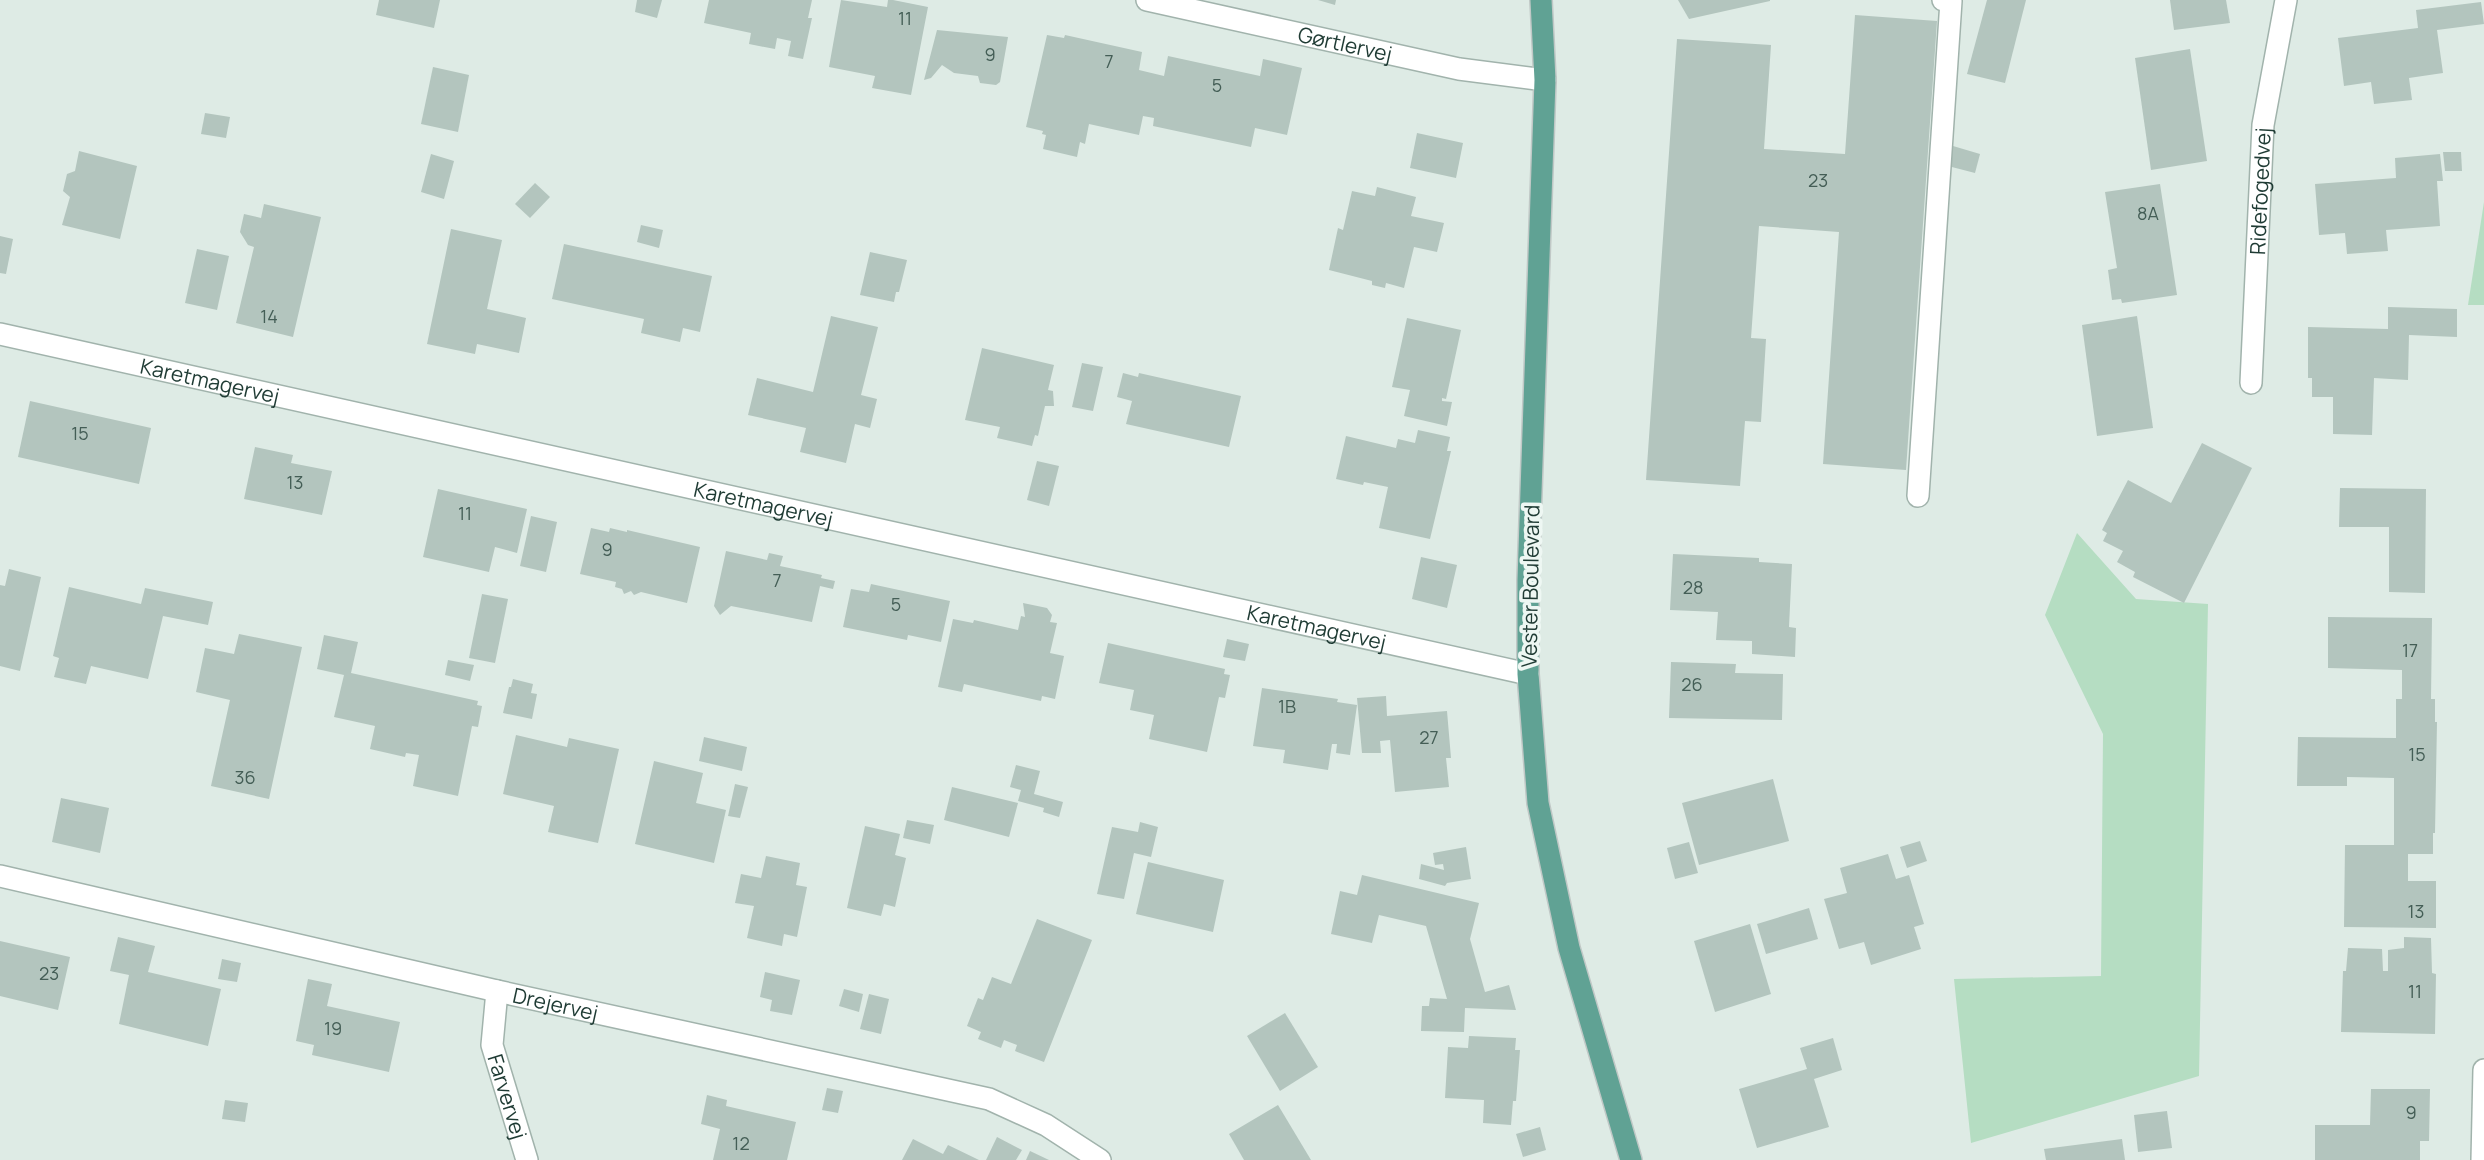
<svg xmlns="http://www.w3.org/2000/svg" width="2484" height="1160" font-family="Manrope,sans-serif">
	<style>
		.green { fill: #b5ddc2 }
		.building { fill: #b3c5be }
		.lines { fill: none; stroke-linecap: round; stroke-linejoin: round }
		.minor-casing { stroke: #a1b3ac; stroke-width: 24 }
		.major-casing { stroke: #c0c8c6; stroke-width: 24 }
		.minor { stroke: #fff; stroke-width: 21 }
		.major { stroke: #60a294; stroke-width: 21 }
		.labels { text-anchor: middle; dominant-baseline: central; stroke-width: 7; stroke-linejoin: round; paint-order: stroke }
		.number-label { font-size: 18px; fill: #445e56 }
		.street-label { font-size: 21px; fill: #1f3b34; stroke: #eef7f3 }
	</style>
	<rect width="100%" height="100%" fill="#deebe5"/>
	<g class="green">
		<path d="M2484,202v103h-16z"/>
		<path d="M2077,533l59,66 72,5 -9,472 -228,67 -17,-164 147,-3 2,-242 -58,-119z"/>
	</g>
	<g class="building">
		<path d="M379,0h61l-6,28 -58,-13z"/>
		<path d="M637,0h25l-5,18 -22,-6z"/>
		<path d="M709,0h103l-4,18h4l-9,41 -15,-3 3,-15 -14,-3 -2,11 -26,-5 2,-11 -47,-10z"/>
		<path d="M841,0l46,7 1,-7h5l35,7 -17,88 -39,-7 3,-12 -46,-9z"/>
		<path d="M1318,0h18l-1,5z"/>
		<path d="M1678,0h92v1l-81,18z"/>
		<path d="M1987,0h39l-21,83 -38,-9z"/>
		<path d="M2170,0h56l4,23 -56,7z"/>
		<path d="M2481,2l3,22 -47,6 6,43 -34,5 3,22 -38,4 -3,-22 -27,4 -6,-48 80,-10 -2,-18z"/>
		<path d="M1855,15l82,6 -31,449 -83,-6 16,-232 -80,-6 -8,112 15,1 -5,83 -16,-1 -5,65 -94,-6 31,-441 94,6 -7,104 81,5z"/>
		<path d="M937,30l71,7 -8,45 -4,3 -16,-2 -2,-7 -24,-3 -12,-8 -11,13 -7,2z"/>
		<path d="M1047,35l17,3 1,-3 77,17 -3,18 25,6 4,-20 92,20 3,-17 39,9 -15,67 -32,-7 -4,19 -98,-21 1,-8 -11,-2 -4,19 -50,-11 -4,20 -5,-2 -3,15 -34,-8 3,-14 -4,-1 1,-3 -17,-4z"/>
		<path d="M2190,49l17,112 -56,9 -16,-112z"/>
		<path d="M433,67l36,8 -11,57 -37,-8z"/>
		<path d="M205,113l25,4 -4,21 -25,-4z"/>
		<path d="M1417,133l46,10 -7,35 -46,-10z"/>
		<path d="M1953,146l27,8 -5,19 -27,-7z"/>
		<path d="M79,151l58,15 -17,73 -58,-14 8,-28 -7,-6 4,-17 8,-3z"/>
		<path d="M2443,152h18l1,19h-17z"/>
		<path d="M431,154l23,7 -10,38 -23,-7z"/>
		<path d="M2440,154l3,27h-6l3,45 -54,4 2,21 -41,3 -2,-21 -26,2 -4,-51 81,-6 -1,-20z"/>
		<path d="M535,183l15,14 -20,21 -15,-14z"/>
		<path d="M2160,184l17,111 -55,8 -1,-4 -9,1 -4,-30 9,-2 -12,-76z"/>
		<path d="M1377,187l39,10 -5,19 33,7 -7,29 -23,-5 -10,41 -18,-5 -1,5 -13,-3v-4l-43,-11 9,-42 5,2 9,-39 23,5z"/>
		<path d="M264,204l57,13 -28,120 -57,-14 18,-76 -6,-2 -8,-13 4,-18 17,4z"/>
		<path d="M641,225l22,5 -4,18 -22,-6z"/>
		<path d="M451,229l51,11 -15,69 39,9 -7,35 -42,-9 -2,10 -48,-10z"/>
		<path d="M0,236l13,3 -7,35 -6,-1z"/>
		<path d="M564,244l148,32 -12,56 -17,-4 -3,14 -39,-9 3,-14 -92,-20z"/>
		<path d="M197,249l32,7 -12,54 -32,-7z"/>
		<path d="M870,252l37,8 -8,32h-3l-2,10 -34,-7z"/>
		<path d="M2388,307l69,2v28l-48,-2 -1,45 -34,-2 -2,57 -39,-1v-37h-21v-19h-4v-51l80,2z"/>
		<path d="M831,316l47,11 -17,68 16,4 -7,29 -15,-4 -9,39 -46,-11 6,-24 -58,-13 9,-37 56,14z"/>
		<path d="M2137,316l16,112 -56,8 -15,-111z"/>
		<path d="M1407,318l54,12 -15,69 -4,-1v3l10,1 -5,24 -43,-10 6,-26 -18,-3z"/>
		<path d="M982,348l72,17 -6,25 5,1 1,15h-9l-7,30 -3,-1 -3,11 -35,-8 3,-11 -35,-7z"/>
		<path d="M1082,363l21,4 -10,44 -21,-4z"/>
		<path d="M1123,373l15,4 1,-4 102,23 -12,51 -103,-23 6,-23 -15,-4z"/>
		<path d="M30,401l121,27 -12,56 -121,-27z"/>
		<path d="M1418,430l32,7 -3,14h4l-21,88 -51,-11 9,-41 -24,-5 -1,3 -27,-6 10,-43 50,12 2,-9 17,4z"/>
		<path d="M2202,443l50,25 -68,135 -51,-26 2,-5 -18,-10 6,-11 -20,-10 4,-8 -5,-3 26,-50 43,23z"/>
		<path d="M255,447l38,8 -2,8 41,8 -10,44 -78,-16z"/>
		<path d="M1037,461l22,5 -10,40 -22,-6z"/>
		<path d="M2340,488l86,1 -1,104 -36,-1v-65h-50z"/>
		<path d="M438,489l89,20 -10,44 -22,-6 -6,25 -66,-15z"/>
		<path d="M531,516l26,6 -11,50 -26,-6z"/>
		<path d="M591,528l18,4 1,-4 17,4v-2l73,17 -13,56 -46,-11 -7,3 -3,-4 -7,3 -2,-5 -7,-2 1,-5 -36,-8z"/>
		<path d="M726,551l41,9 2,-7 14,3 -3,10 42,9 -1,3 14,3 -2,8 -13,-3 -8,36 -81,-16 -11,9 -6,-9z"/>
		<path d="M1673,554l86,4v4l33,2 -3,63 7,1 -1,29 -43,-3v-13l-36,-1 2,-28 -48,-2z"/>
		<path d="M1421,557l36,8 -10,43 -35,-9z"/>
		<path d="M9,569l32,8 -21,94 -20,-5v-81l5,1z"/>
		<path d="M871,584l79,17 -9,41 -33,-7 -1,5 -64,-13 8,-38 18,3z"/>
		<path d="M69,587l72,17 4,-16 68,14 -5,23 -45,-9 -15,63 -57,-13 -5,18 -32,-7 5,-19 -6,-2z"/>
		<path d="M482,594l26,5 -13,64 -26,-5z"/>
		<path d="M1023,603l24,5 5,7 -2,7 7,1 -7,30 14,3 -9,43 -13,-3 -1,5 -77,-17 -2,8 -24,-5 15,-68 20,4 1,-3 44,10 3,-14 4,1z"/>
		<path d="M2328,617l104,1 -1,81h4v23h2l-2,111h-2v21h-25v27h28v47l-92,-1 1,-82h49v-67l-47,-1v9h-50l1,-49 98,1v-39h6v-29l-74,-2z"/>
		<path d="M239,634l63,13 -33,152 -58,-13 19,-86 -34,-8 9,-44 29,6z"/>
		<path d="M324,635l34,7 -7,31 127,28 -1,4 5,1 -4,21 -6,-1 -14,70 -45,-10 6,-31 -13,-2 -1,4 -35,-8 5,-23 -41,-9 10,-42 -27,-6z"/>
		<path d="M1227,639l22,5 -4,17 -22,-4z"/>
		<path d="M1108,643l117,26 -1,5 6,1 -5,23 -6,-1 -12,55 -58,-13 5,-24 -24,-5 4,-20 -35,-7z"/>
		<path d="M448,660l26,5 -4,16 -25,-6z"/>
		<path d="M1671,662l65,2 -1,9 48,1 -1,46 -113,-2z"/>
		<path d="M513,679l20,5 -2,9 6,1 -5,25 -29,-6 6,-26h2z"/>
		<path d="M1262,688l76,11 -1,3 20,3 -7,50 -14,-2 1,-9h-5l-4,26 -45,-7 2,-13 -32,-4z"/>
		<path d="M1386,696l1,20 60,-5 4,47h-5l3,29 -54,5 -5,-52 -10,1 1,12h-19l-5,-55z"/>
		<path d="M516,735l51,12 2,-9 50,11 -21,94 -50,-11 6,-26 -51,-12z"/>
		<path d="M704,737l43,10 -5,24 -43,-10z"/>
		<path d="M654,761l49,12 -7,30 30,7 -12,53 -79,-19z"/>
		<path d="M1016,765l24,6 -6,23 29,8 -4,15 -16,-5 1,-4 -26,-7 3,-11 -11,-3z"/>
		<path d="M1773,779l16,62 -90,24 -17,-62z"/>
		<path d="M735,784l13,3 -8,31 -12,-2z"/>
		<path d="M952,787l66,16 -9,34 -65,-17z"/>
		<path d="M61,798l48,10 -9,45 -48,-11z"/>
		<path d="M907,820l27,5 -4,19 -27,-6z"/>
		<path d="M1140,822l18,5 -7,30 -17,-4 -10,46 -27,-5 15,-67 26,5z"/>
		<path d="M865,826l35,8 -5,21 11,3 -11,49 -11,-3 -3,12 -34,-8z"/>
		<path d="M1920,841l7,20 -20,7 -7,-21z"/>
		<path d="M1689,842l9,31 -23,6 -8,-31z"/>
		<path d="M1466,847l5,32 -24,4 -2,3 -26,-7 2,-15 23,6 -1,-6 -8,1 -2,-12z"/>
		<path d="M1888,854l8,25 13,-4 15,49 -10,3 7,22 -50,16 -7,-23 -25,7 -15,-50 23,-6 -7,-25z"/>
		<path d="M766,856l34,7 -4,22 11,2 -10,50 -13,-3 -2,12 -35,-8 7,-32 -19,-3 6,-29 20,4z"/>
		<path d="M1148,862l76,18 -11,52 -77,-18z"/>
		<path d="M1362,875l117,28 -9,36 15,53 24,-7 7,25 -51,-2 -1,24 -43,-1 1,-25h7l1,-8 17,1 -21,-73 -47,-11 -7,28 -41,-9 9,-43 17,4z"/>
		<path d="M1809,908l9,31 -52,15 -9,-30z"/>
		<path d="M1037,919l55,21 -48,122 -29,-11 2,-6 -13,-5 -3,8 -23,-9 3,-7 -14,-6 11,-28 5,2 9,-23 19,7z"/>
		<path d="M1750,924l21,70 -56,18 -21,-71z"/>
		<path d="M118,937l37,9 -7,26 73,17 -13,57 -89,-22 10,-49 -19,-4z"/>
		<path d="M2404,937l27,1 1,35 4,1 -1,60 -94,-2 2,-61h3l2,-23 34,1 1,22h5v-21l16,-2z"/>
		<path d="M0,941l70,16 -12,53 -58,-14z"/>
		<path d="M222,959l19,4 -4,19 -19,-3z"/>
		<path d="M765,972l35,8 -8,35 -22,-4 2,-11 -12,-3z"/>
		<path d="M308,979l24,5 -5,22 73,16 -11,50 -77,-17 2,-10 -18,-4z"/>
		<path d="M844,989l19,5 -4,18 -20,-6z"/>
		<path d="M869,994l20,5 -8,35 -21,-5z"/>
		<path d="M1285,1013l33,54 -38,24 -33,-55z"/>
		<path d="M1469,1036l47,2 -1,12h5l-4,51h-3l-2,24 -28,-2 1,-23 -39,-2 3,-51 20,1z"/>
		<path d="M1833,1038l9,32 -28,9 15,48 -72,21 -18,-59 68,-20 -7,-21z"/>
		<path d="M827,1088l16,3 -5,22 -16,-3z"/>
		<path d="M2371,1089h59l-1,52h-9v19h-105v-35h55z"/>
		<path d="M707,1095l20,5 -1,6 70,16 -9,38h-74l7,-31 -19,-5z"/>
		<path d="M225,1100l23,3 -3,19 -23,-3z"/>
		<path d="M1278,1105l33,55h-67l-15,-26z"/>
		<path d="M2167,1111l5,37 -34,4 -4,-37z"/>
		<path d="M1540,1127l6,23 -23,7 -7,-23z"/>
		<path d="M997,1137l25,13 -6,10h-30z"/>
		<path d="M913,1139l30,15 5,-9 31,15h-77z"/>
		<path d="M2122,1139l3,21h-79l-2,-11z"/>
		<path d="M1030,1151l19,9h-23z"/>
	</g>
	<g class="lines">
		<defs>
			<g id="minor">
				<path id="s1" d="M1147,0l312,69 86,11"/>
				<path id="s2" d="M0,334l1528,340"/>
				<path id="s3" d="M2251,383l12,-258 23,-125"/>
				<path d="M1918,496l33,-495 -8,-1"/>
				<path id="s4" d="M0,876l497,115 492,108 57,26 54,35"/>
				<path id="s5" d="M497,991l-5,54 35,115"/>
				<path d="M2482,1160l2,-90"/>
			</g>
			<path id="major" d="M1541,0l4,80 -17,500v94l10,129 31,145 62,212"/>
		</defs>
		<use href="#minor" class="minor-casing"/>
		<use href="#major" class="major-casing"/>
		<use href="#minor" class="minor"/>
		<use href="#major" class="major"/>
	</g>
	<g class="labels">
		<g class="number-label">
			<text x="905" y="18">11</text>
			<text x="990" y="54">9</text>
			<text x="1109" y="61">7</text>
			<text x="1217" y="85">5</text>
			<text x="1818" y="180">23</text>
			<text x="2148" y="213">8A</text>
			<text x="269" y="316">14</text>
			<text x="80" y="433">15</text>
			<text x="295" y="482">13</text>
			<text x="465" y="513">11</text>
			<text x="607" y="549">9</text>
			<text x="777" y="580">7</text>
			<text x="1693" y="587">28</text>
			<text x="896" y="604">5</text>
			<text x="2410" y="650">17</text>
			<text x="1692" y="684">26</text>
			<text x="1287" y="706">1B</text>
			<text x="1429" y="737">27</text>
			<text x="2417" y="754">15</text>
			<text x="245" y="777">36</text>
			<text x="2416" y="911">13</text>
			<text x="49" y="973">23</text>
			<text x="2415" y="991">11</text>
			<text x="333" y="1028">19</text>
			<text x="2411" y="1112">9</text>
			<text x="741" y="1143">12</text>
		</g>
		<g class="street-label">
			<text stroke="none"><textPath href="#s1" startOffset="203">Gørtlervej</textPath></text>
			<text stroke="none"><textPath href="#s3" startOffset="192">Ridefogedvej</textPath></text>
			<text stroke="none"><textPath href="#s2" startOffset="215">Karetmagervej</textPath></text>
			<text stroke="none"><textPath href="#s2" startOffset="782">Karetmagervej</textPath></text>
			<text transform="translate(1530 586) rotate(-89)">Vester Boulevard</text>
			<text stroke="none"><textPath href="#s2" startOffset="1349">Karetmagervej</textPath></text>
			<text stroke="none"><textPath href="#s4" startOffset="570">Drejervej</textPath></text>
			<text stroke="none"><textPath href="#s5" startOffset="108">Farvervej</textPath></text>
		</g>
	</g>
</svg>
